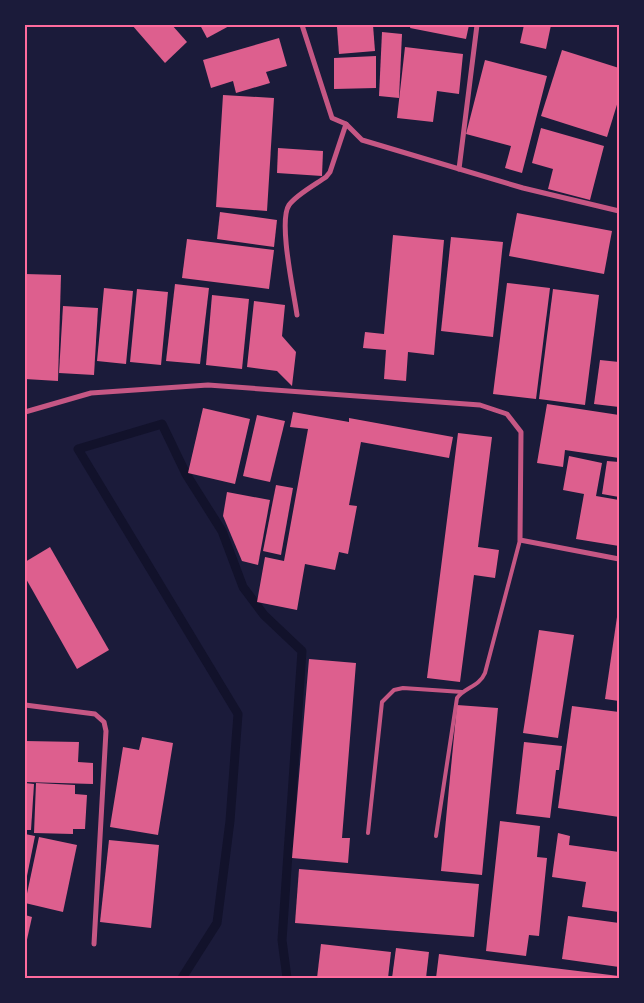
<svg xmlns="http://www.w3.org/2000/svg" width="644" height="1003" font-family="'PT Sans',sans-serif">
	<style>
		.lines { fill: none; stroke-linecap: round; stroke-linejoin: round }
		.stream { stroke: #12122b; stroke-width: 9 }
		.building { fill: #dd5f8e }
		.service { stroke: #c65784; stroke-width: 4 }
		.minor { stroke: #c65784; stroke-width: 5 }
		.neatline { fill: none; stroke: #ff6b9d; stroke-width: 2 }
	</style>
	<rect width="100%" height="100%" fill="#1b1b3a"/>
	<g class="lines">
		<path class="stream" d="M182,978l35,-55 13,-102 8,-107 -160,-265 84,-25 24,50 36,57 21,56 21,28 38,36 -20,289 5,38"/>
	</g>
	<g class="building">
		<path d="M132,25h40l15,17 -22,21z"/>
		<path d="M200,25h31l-24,13z"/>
		<path d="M373,25l2,26 -36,3 -2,-27z"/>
		<path d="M411,25h58l-3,14 -56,-11z"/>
		<path d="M524,25h27l-5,24 -26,-6z"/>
		<path d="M382,32l20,2 -3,64 -20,-2z"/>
		<path d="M279,38l8,28 -21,6 4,11 -34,10 -3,-12 -22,7 -8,-28z"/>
		<path d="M405,47l58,7 -4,40 -22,-3 -4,31 -36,-4z"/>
		<path d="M562,50l57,18v30l-12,39 -66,-21z"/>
		<path d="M376,56v32l-42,1v-31z"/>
		<path d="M485,60l62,16 -25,97 -17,-5 6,-22 -45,-12z"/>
		<path d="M223,95l51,3 -7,113 -51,-4z"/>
		<path d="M541,128l63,18 -14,54 -42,-11 5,-20 -21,-6z"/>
		<path d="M278,148l45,3 -1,25 -45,-3z"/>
		<path d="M220,212l57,8 -3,27 -57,-8z"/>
		<path d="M517,213l95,18 -8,43 -95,-18z"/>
		<path d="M393,235l51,5 -10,115 -26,-3 -2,29 -22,-2 2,-29 -23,-2 2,-16 19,2z"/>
		<path d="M451,237l52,5 -10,95 -52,-6z"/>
		<path d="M187,239l87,11 -5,39 -87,-11z"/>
		<path d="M25,274l36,1 -3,106 -33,-2z"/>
		<path d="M507,283l43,5 -14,111 -43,-5z"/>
		<path d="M175,284l34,4 -9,76 -34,-3z"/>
		<path d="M104,288l29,3 -7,73 -29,-3z"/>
		<path d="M137,289l31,3 -7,73 -31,-3z"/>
		<path d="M553,289l46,6 -14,110 -46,-6z"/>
		<path d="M212,295l37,4 -7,70 -36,-4z"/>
		<path d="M254,301l31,4 -3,31 14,16 -4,34 -15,-15 -30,-4z"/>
		<path d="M63,306l35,2 -4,67 -35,-2z"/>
		<path d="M600,360l19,2v45l-25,-3z"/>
		<path d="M547,404l72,11v43l-54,-8 -2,17 -26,-4z"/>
		<path d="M203,408l47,11 -15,65 -47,-11z"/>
		<path d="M293,412l56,10v-4l104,19 -4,21 -88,-16 -12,63 8,1 -9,48 -9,-2 -4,18 -30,-6 -8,46 -40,-8 8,-45 19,4 24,-132 -18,-2z"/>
		<path d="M257,415l28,6 -15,61 -27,-6z"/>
		<path d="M458,433l34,4 -14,110 21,3 -4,28 -21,-3 -14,107 -33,-4z"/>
		<path d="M569,456l33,7 -6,33 23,4v46l-43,-7 8,-45 -21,-4z"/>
		<path d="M607,461l12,1v35l-17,-3z"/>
		<path d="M276,485l17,3 -12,67 -18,-4z"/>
		<path d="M227,492l43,8 -12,65 -16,-4 -19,-45z"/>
		<path d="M50,547l59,103 -32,19 -52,-92v-15z"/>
		<path d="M617,617l2,1v83l-14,-2z"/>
		<path d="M539,630l35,5 -16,103 -35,-5z"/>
		<path d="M309,659l47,4 -14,175h8l-2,25 -56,-5z"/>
		<path d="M457,705l41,3 -16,167 -41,-4z"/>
		<path d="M572,706l47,6v105l-61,-9z"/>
		<path d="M142,737l31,6 -15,92 -48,-8 13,-80 16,3z"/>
		<path d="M25,741l54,1 -1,20 15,1v21l-68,-2z"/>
		<path d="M524,742l38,4 -3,24h-3l-6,48 -34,-4z"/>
		<path d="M25,783l9,1 -3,46h-6z"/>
		<path d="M36,783l39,2v9l12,1 -2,34h-12v5l-39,-1z"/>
		<path d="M500,821l40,5 -3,31 10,1 -8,78 -10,-1 -3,21 -40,-5z"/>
		<path d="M558,833l12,3 -1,9 50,7v60l-37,-5 4,-25 -34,-5z"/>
		<path d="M25,834l10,2 -9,45h-1z"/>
		<path d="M39,837l38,8 -14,67 -38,-9z"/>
		<path d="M109,840l50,5 -8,83 -51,-6z"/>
		<path d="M299,869l180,15 -5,53 -179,-14z"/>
		<path d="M25,915l7,2 -6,27h-1z"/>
		<path d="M568,916l51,7v44l-57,-8z"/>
		<path d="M321,944l70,8 -3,26h-71z"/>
		<path d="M396,948l33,4 -3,26h-34z"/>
		<path d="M439,954l180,22v2h-183z"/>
	</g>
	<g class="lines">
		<g class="service">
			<path d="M368,833l14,-131 12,-12 9,-2 59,4"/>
			<path d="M436,836l21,-138c8,-11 22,-11 28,-25l35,-133"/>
		</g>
		<g class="minor">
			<path d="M302,25l30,93 14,6 16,16 161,48 96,23"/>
			<path d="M459,169l18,-144"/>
			<path d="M297,315c-3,-22 -19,-94 -8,-110 7,-10 27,-21 37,-28l4,-5 16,-48"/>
			<path d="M25,412l66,-19 117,-8 272,20 27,9 14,18 -1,108 99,19"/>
			<path d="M25,705l70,9 9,8 2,9 -12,213"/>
		</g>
	</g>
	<rect width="644" height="1003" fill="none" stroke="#1b1b3a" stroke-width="52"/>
	<rect x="26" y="26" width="592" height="951" class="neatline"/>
</svg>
